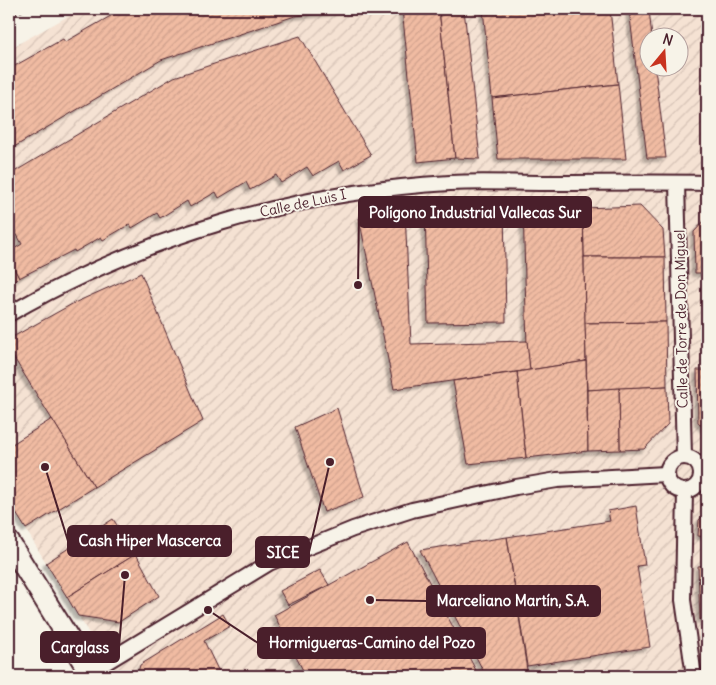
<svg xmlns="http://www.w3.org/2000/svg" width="716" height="685" font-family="Delius,sans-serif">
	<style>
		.industrial { fill: url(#industrial-furrows); fill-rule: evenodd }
		.building { fill: url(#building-hatch); stroke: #4a1f2b; filter: url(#shadow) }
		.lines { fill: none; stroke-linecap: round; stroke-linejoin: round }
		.street-casing { stroke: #4a1f2b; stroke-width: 18 }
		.secondary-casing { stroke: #4a1f2b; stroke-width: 24 }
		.street { stroke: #f7f3e8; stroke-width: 14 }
		.secondary { stroke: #f7f3e8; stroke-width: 20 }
		.rail { stroke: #4a1f2b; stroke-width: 4; stroke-dasharray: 8 4; stroke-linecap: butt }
		.labels { text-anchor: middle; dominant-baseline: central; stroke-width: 4; stroke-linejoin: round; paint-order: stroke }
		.street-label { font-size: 14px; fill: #4a1f2b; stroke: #f7f3e8 }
		.leader { fill: none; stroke: #4a1f2b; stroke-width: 2 }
		.callout-dot { fill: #4a1f2b; stroke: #f7f3e8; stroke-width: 2 }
		.callout { fill: #4a1f2b; stroke: #4a1f2b; stroke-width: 2 }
		.callout-label { font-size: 15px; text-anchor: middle; font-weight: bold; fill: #fff }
	</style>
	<defs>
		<pattern id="industrial-furrows" width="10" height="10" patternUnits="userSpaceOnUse" patternTransform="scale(1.25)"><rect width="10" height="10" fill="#f5e2d3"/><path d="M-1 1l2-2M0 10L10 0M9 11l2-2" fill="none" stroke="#d4c1b5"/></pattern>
		<pattern id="building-hatch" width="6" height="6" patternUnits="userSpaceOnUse" patternTransform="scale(1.25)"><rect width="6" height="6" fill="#f0bba2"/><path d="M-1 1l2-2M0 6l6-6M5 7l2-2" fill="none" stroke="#cfa08c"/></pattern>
		<filter id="shadow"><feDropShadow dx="-3.5" dy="3.5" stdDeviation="1" flood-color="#0004"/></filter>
	</defs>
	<rect width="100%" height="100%" fill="#f7f3e8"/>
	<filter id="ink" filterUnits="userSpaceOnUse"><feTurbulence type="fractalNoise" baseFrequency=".02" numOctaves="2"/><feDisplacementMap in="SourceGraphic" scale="10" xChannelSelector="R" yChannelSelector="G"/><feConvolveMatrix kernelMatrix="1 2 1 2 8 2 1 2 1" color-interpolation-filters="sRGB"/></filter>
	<g filter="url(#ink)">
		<path class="industrial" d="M81,9h626v667h-592l-106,-174v-453zM648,38h30v30h-30z"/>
		<g class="building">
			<path d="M123,9h245l-73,7 -134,44 -152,90v-81l54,-30 2,3z"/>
			<path d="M402,9h37l16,149 -37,4z"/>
			<path d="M439,9h25l16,150 -25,-1z"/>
			<path d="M483,9h127l8,75 -126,14z"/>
			<path d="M629,9h20l3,29h-4v30h7l11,90h-19z"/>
			<path d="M300,36l71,119 -27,15 -5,-9 -26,15 -6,-9 -26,16 -5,-8 -26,15 -4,-8 -27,16 -3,-6 -26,15 -3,-6 -27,17 -3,-5 -25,15 -2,-4 -27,16 -2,-3 -26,15 -1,-2 -55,28 -10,-19v-7l13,-8 -13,-24v-45l165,-98z"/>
			<path d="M618,84l8,75h-128l-6,-61z"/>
			<path d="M504,206l2,116 -78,1 -3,-113z"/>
			<path d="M640,206l23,24 2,27h-81l-1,-49z"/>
			<path d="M523,207l60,1 3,153 -56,9 -3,-23z"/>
			<path d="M405,211l6,133 116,-3 3,29 -136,19 -35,-171z"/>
			<path d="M707,218v55h-12l-1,-41z"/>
			<path d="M584,257h81l1,65 -81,1z"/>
			<path d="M9,259l10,19 -10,6z"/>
			<path d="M141,273l62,148 -109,66 -85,-137v-11l65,-36z"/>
			<path d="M666,322l1,64 -80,4 -2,-67z"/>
			<path d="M586,361l2,90 -62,7 -9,-86z"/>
			<path d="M697,370h10v62l-9,-10z"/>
			<path d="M517,372l9,86 -58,6 -15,-83z"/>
			<path d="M667,386l1,38 -24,25 -24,1 -1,-62z"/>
			<path d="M619,388l1,62 -32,1 -1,-61z"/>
			<path d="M337,408l27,89 -40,15 -29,-85z"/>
			<path d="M52,419l42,68 -68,42 -17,-27v-56z"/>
			<path d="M636,506l9,59 -8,1 13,81 -123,19 -20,-129 103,-16 -2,-10z"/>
			<path d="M707,512v25l-9,-1 1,-16z"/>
			<path d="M113,519l23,35 -69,43 -21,-34z"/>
			<path d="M507,537l20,133 -41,6 -66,-126z"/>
			<path d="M408,542l71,134h-173l-32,-61z"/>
			<path d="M136,554l23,42 -40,26 -41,-6 -11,-19z"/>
			<path d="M707,565v54l-7,1 -2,-54z"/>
			<path d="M320,570l9,15 -41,20 -8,-14z"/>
			<path d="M223,614l7,12 -26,15 17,35h-84l3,-11z"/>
			<path d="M627,673v3h-17z"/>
		</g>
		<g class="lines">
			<defs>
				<g id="street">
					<path d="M677,183l7,273"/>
					<path d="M9,314c135,-78 285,-122 441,-131 32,-2 63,0 95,0 54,0 108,-1 162,0"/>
					<circle cx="684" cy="474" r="17"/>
					<path d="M685,491l-2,109 11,76"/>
					<path d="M90,672l179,-109 84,-34 59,-19 104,-23 41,-7 109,-6"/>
				</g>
				<path id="secondary" d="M9,542l83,134"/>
			</defs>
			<use href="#street" class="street-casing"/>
			<use href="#secondary" class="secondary-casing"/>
			<use href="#street" class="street"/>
			<use href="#secondary" class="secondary"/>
			<path class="rail" d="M9,16l14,-7"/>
		</g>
	</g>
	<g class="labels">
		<g class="street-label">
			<text transform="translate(303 203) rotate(-12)">Calle de Luis I</text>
			<text transform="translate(681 319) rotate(-91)">Calle de Torre de Don Miguel</text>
		</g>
	</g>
	<path class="leader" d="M358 285L359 212M45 467L68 541M330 462L309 552M370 600L427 601M208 610L258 643M125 575L119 647"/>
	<g class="callout-dot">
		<circle cx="358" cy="285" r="5"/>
		<circle cx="45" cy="467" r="5"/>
		<circle cx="330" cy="462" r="5"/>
		<circle cx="370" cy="600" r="5"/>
		<circle cx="208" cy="610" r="5"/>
		<circle cx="125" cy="575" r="5"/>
	</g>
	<g class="callout">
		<rect x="359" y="197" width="232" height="30" rx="5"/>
		<rect x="68" y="526" width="163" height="30" rx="5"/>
		<rect x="256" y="537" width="53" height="30" rx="5"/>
		<rect x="427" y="586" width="173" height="30" rx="5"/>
		<rect x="258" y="628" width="227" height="30" rx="5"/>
		<rect x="41" y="632" width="78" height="30" rx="5"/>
	</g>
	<g class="callout-label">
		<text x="475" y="218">Polígono Industrial Vallecas Sur</text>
		<text x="150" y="546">Cash Hiper Mascerca</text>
		<text x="283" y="558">SICE</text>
		<text x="513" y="606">Marceliano Martín, S.A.</text>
		<text x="372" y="648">Hormigueras-Camino del Pozo</text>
		<text x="80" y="653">Carglass</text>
	</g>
	<rect width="716" height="685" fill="none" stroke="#f7f3e8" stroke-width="30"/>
	<rect x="15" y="15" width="686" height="655" fill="none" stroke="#4a1f2b" stroke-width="2" filter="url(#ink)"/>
	<g transform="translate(664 52) rotate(18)"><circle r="24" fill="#f7f3e8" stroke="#b29e9c"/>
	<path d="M0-4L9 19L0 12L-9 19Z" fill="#c8321e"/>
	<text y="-8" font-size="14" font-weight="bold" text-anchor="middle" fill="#4a1f2b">N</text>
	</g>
</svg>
